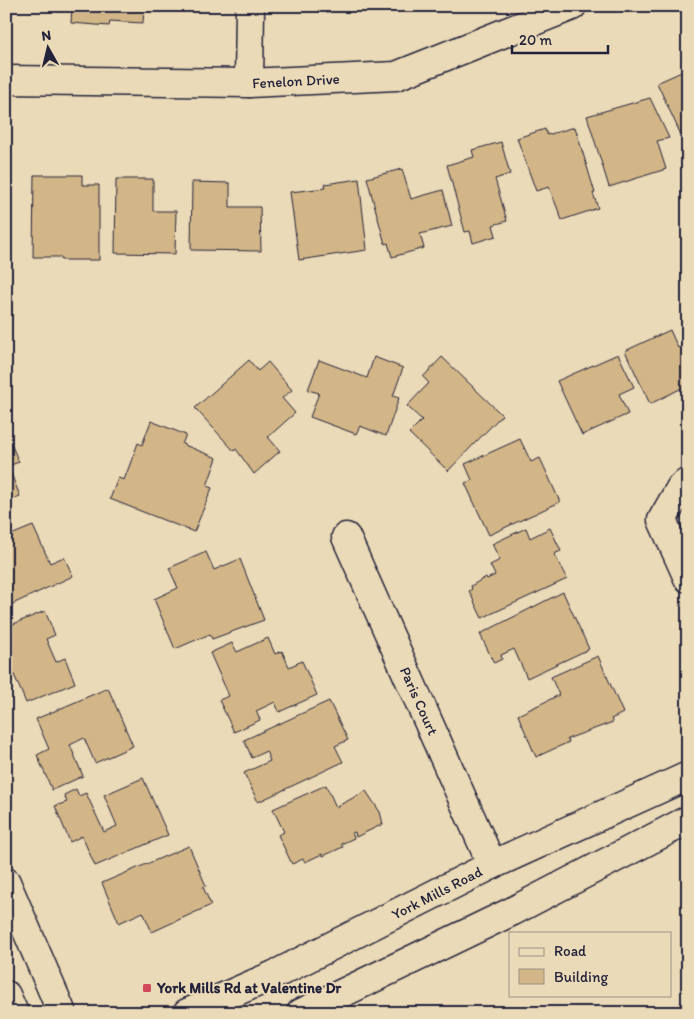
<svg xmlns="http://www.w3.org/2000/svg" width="694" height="1019" font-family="Itim,sans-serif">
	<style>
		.building { fill: #d3b687; stroke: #22223b }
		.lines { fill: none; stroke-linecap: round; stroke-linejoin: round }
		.minor-casing { stroke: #22223b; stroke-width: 31 }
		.secondary-casing { stroke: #22223b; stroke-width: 31 }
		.minor { stroke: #ebdab7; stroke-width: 28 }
		.secondary { stroke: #ebdab7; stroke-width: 28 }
		.poi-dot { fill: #d1495b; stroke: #ebdab7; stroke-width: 2 }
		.labels { text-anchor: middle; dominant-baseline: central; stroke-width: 4; stroke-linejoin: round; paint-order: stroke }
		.street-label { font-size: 15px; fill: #22223b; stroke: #ebdab7 }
		.poi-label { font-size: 15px; font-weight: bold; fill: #22223b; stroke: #ebdab7; text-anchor: start }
	</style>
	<rect width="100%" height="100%" fill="#ebdab7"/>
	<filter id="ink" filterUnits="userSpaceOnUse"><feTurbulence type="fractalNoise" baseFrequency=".02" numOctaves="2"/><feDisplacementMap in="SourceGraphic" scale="10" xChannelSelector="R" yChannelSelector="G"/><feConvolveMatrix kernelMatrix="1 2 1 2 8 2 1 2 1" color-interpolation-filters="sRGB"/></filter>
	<g filter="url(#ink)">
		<g class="building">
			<path d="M72,6h72l-1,17 -33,-2 -1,5 -38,-3z"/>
			<path d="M688,69v81l-31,-67z"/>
			<path d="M650,98l19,40 -12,3 9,28 -57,18 -22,-71z"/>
			<path d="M575,127l20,66h-2l5,15 -36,12 -13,-33 -13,4 -19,-53 28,-9 2,6z"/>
			<path d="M501,142l9,32 -15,5 12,42 -14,4 3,11 -23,7 -3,-12 -5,1 -18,-67 27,-8 -2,-7z"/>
			<path d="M402,169l9,30 32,-9 9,36 -32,8 4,14 -32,9 -4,-14 -3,1 -18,-66z"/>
			<path d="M34,175h48v10h17v75h-38v-3h-28z"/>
			<path d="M116,179h37v32h23l-1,43 -60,-1z"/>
			<path d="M359,179l8,71 -68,10 -9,-68 36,-4 -1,-4z"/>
			<path d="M192,182l38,1v24h30l1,44 -70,-1z"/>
			<path d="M670,330l8,18 10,-4v41l-38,19 -25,-53z"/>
			<path d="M618,354l16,33 -15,7 9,20 -46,21 -25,-54z"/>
			<path d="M374,357l29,11 -10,28 6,2 -13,38 -26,-10 -4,8 -46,-17 9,-24 -11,-3 11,-30 48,18z"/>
			<path d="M442,357l60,58 -54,56 -39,-38 13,-13 -15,-14 22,-23 -6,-6z"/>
			<path d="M249,360l9,11 10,-9 24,28 -10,8 13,15 -27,24 12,14 -26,23 -18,-25 -2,2 -39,-43z"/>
			<path d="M151,421l35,14 -4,9 35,14 -10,28 5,2 -18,44 -84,-33 8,-21 6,2 14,-37 4,2z"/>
			<path d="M8,437l11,25 -11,4 12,30 -14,6v-64z"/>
			<path d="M520,439l11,23 9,-4 20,44 -71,33 -24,-52 7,-3 -7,-16z"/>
			<path d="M33,526l17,37 14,-6 9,19 -67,31v-31l3,-2 -3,-6v-31z"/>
			<path d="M526,528l4,10 20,-10 11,23 -7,3 13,25 -85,39 -13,-27 3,-2 -1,-3 15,-9 1,2 8,-4 -5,-10 10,-5 -8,-16z"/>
			<path d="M206,552l8,18 26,-11 24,61 -52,19 -2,-5 -35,15 -21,-50 24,-11 -9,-20z"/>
			<path d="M563,592l26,57 -62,29 -13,-29 -13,6 1,4 -8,4 -14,-29z"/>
			<path d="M45,611l10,24 -9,4 10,23 9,-4 10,25 -49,20 -16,-38 -4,1v-39z"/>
			<path d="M268,638l7,16 7,-3 7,16 13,-6 15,34 -38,17 -4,-10 -19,9 4,9 -26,12 -15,-32 10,-4 -19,-43 22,-10 5,9z"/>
			<path d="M598,656l25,57 -12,6 2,3 -46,17 2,3 -33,15 -18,-42 41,-20 -8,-18z"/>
			<path d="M108,688l25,58 -38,17 -11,-25 -14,7 13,31 -31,14 -15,-35 12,-6 -13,-30z"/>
			<path d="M329,701l19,39 -13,6 8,16 -85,40 -14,-29 26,-12 -4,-10 -14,7 -8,-18z"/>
			<path d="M143,778l25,57 -73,31 -13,-30 -12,6 -15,-36 12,-4 -3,-7 12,-6 3,7 7,-3 18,39 13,-6 -13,-31z"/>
			<path d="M326,785l10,22 30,-16 14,21 3,12 -27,13 -1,-5 -3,1 2,5 -13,6 2,3 -20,9 -1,-2 -17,8 -2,-3 -11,5 -14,-29 6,-3 -11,-23z"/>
			<path d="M189,846l17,40 -3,1 8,18 -59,27 -9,-20 -24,11 -17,-40z"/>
		</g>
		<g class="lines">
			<defs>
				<g id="minor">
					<path d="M6,80l243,3 147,-7 176,-70"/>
					<path d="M249,83l1,-77"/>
					<path d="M688,482l-7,5 -19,33 26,58"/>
					<path d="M346,537l146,328"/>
					<path d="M6,882l56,131"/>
					<path d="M6,995l8,18"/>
				</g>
				<g id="secondary">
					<path d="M187,1013l87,-38 218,-110 196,-89"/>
					<path d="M301,1013l212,-102 175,-91"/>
				</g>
			</defs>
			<use href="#minor" class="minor-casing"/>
			<use href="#secondary" class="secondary-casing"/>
			<use href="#minor" class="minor"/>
			<use href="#secondary" class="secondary"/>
		</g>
	</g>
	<rect class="poi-dot" x="142" y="983" width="10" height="10" rx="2.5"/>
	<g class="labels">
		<g class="street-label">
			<text transform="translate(296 81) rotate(-3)">Fenelon Drive</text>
			<text transform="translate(419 701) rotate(66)">Paris Court</text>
			<text transform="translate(437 893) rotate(-27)">York Mills Road</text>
		</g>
		<g class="poi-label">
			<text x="157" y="988">York Mills Rd at Valentine Dr</text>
		</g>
	</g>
	<rect width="694" height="1019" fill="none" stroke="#ebdab7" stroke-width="25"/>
	<rect x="12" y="12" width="669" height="994" fill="none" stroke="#22223b" stroke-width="2" filter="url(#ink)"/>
	<rect x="509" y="932" width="162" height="65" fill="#ebdab7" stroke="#9b9085"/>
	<rect x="519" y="948" width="25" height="8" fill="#ebdab7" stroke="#9b9085"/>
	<text x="554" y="956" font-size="15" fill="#22223b">Road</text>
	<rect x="519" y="969" width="25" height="15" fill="#d3b687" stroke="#9b9085"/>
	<text x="554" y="982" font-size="15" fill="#22223b">Building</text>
	<g transform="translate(48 48) rotate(352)" stroke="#ebdab7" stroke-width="4" paint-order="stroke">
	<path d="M0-4L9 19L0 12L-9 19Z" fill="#22223b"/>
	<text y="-8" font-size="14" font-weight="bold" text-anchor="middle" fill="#22223b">N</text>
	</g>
	<path d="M512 45v8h96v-8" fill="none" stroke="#22223b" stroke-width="2.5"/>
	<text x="519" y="45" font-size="15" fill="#22223b" stroke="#ebdab7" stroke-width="4" paint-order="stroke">20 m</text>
</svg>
